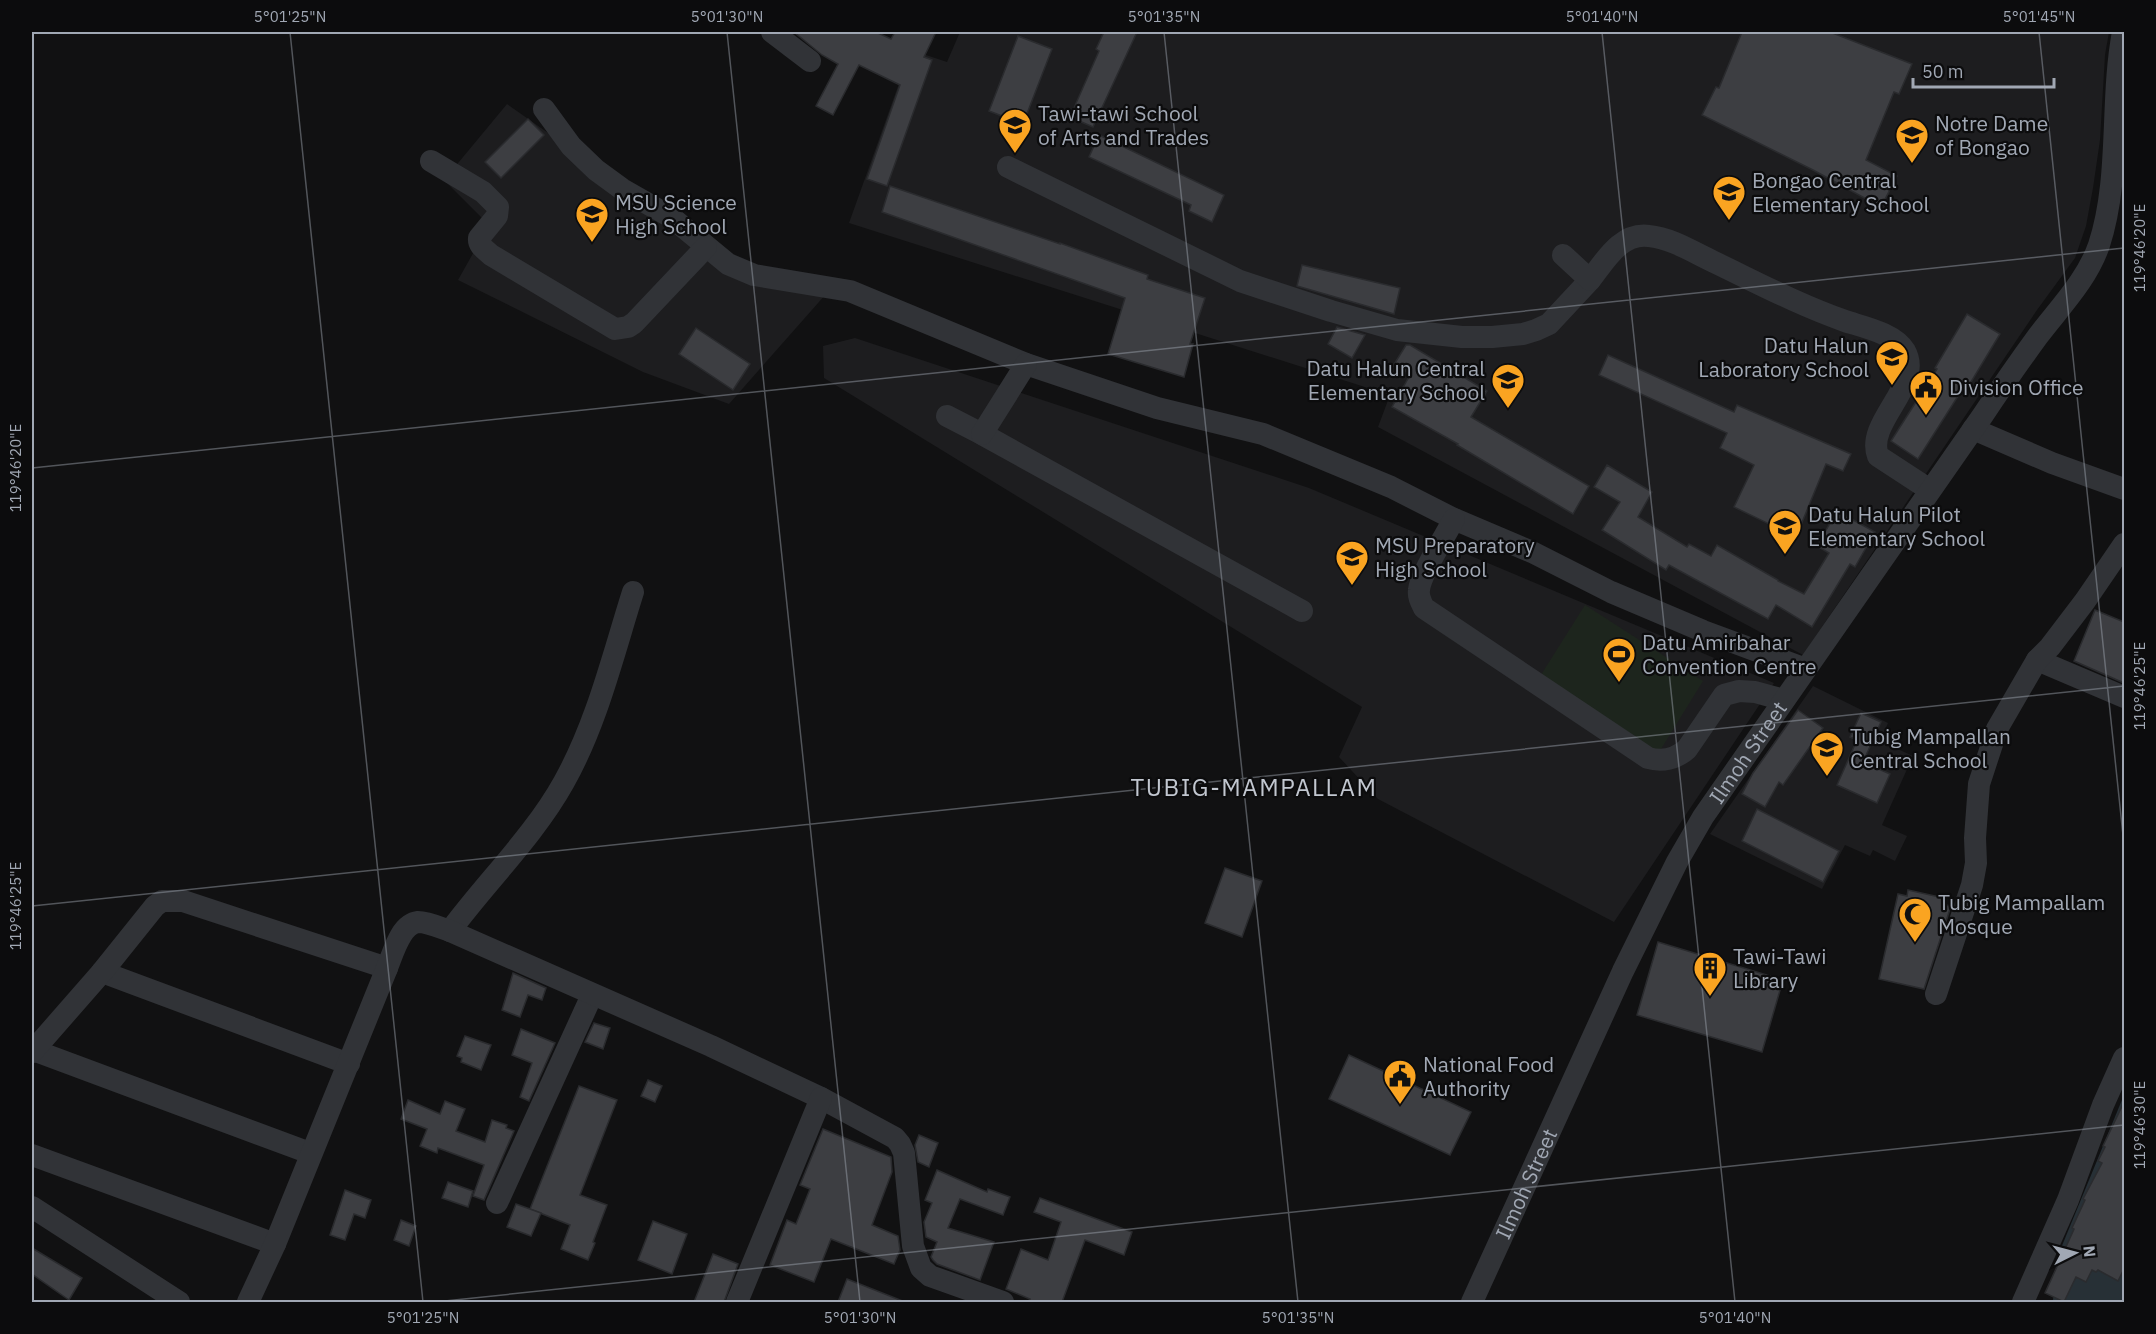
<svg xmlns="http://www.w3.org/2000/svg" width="2156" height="1334" font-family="'IBM Plex Sans',sans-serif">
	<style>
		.built { fill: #1d1d1f }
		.green { fill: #1d251d }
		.water { fill: #273036 }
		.building { fill: #3d3e42; stroke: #2a2b2e; stroke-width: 1.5 }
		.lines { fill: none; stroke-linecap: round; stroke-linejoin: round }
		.minor { stroke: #313337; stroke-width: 22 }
		.ticks { fill: none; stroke: #a1a8b4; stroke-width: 1.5; stroke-opacity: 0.45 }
		.labels { text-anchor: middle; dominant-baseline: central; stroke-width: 4.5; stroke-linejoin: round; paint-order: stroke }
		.poi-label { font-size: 21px; fill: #a1a8b4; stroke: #0c0c0d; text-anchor: start }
		.street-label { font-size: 21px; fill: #a1a8b4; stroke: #0c0c0d }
		.quarter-label { font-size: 24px; letter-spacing: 1.5px; fill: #c2c7d0; stroke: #0c0c0d }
		.neatline { fill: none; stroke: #a1a8b4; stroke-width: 2 }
		.ticks-label { font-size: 15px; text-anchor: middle; fill: #a1a8b4 }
	</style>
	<rect width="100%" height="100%" fill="#111112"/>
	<g class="built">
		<path d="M960,32h1149l-4,23 -5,85 -7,48 -7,38 -11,32 -38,52 -234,345 -425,-228 12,-32 -541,-172 62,-173 36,12z"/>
		<path d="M507,104l223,157 96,33 -97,110 -86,-32 -185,-92 31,-55 -45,-45z"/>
		<path d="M855,338l454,150 465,195 -160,239 -236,-123 -39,-42 23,-50 -538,-329 -1,-32z"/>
		<path d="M1813,686l75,37 -8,18 33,15 -31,69 25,11 -12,25 -22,-11 -3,6 -25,-11 -23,44 -112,-55z"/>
	</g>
	<path class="green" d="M1585,605l118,76 -50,81 -119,-76z"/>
	<path class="water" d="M2124,1095v207h-69l-2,-2 6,-47z"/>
	<g class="building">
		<path d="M794,32h82l15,7 4,-7h41l-12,25 8,3 -45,126 -20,-7 33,-94 -41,-20 -26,50 -17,-9 22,-42 -16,-9z"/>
		<path d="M1104,32h33l-44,95 -23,-10 29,-66 -3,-2z"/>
		<path d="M1742,32h88l82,32 -13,30 -5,-2 -28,68 31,16 -16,31 -68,-37 -111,-55 14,-28 3,1z"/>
		<path d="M1018,36l34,13 -29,75 -34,-13z"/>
		<path d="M528,119l16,16 -43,43 -16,-16z"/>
		<path d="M1099,135l125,60 -12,27 -23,-11 2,-6 -102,-48z"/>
		<path d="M890,186l170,58v-1l88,32 -1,4 58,19 -15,46h3l-9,33 -76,-23 17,-56 -243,-86z"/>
		<path d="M1302,265l98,23 -6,26 -97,-28z"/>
		<path d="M1967,314l33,20 -32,53 -3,-2 -47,74 -27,-18 46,-72 -2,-1z"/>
		<path d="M1337,327l28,8 -13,23 -24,-14z"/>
		<path d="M696,328l54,36 -17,26 -54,-36z"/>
		<path d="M1406,345h4l77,46 -16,26 118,69 -16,28 -116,-69 1,-1 -66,-37 18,-32 -17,-9z"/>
		<path d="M1608,355l126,57 3,-7 114,49 -8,17 -17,-7 -30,73 -62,-30 20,-42 -34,-17 7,-15 -128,-58z"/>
		<path d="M1607,465l45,27 -14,25 49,30 2,-3 22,12 6,-11 61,35v1l26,13 25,-41 -12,-7 20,-35 38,21 -20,35 -5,-3 -38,63 -36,-22 -8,14 -99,-54 -3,5 -64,-40 18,-28 -26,-15z"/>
		<path d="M2095,610l29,12v61l-50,-22z"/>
		<path d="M1798,710l25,18 -40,57 -4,-3 -14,25 -23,-13 11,-21z"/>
		<path d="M1861,713l20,9 -18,40 27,12 -13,29 -40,-18 20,-45 -7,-3z"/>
		<path d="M1757,809l82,42 -16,31 -81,-41z"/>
		<path d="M1225,868l37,13 -20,56 -37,-14z"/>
		<path d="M1908,890l36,8 -2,6 9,2 -27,83 -45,-10 19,-85 9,2z"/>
		<path d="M1658,942l125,38 -21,72 -125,-37z"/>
		<path d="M513,973l33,15 -4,12 -14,-5 -8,22 -18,-7z"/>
		<path d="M594,1023l16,5 -7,21 -18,-7z"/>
		<path d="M521,1029l34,14 -26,58 -9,-4 12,-34 -20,-8z"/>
		<path d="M465,1036l26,9 -10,25 -20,-8 1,-4 -5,-2z"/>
		<path d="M1349,1055l122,57 -21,43 -121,-56z"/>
		<path d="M648,1080l14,6 -7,16 -14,-6z"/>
		<path d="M579,1086l38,14 -37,95 27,10 -14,37 2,1 -7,17 -27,-11 9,-24 -40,-16z"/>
		<path d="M408,1100l32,14 5,-13 20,8 -9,22 29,11 7,-22 15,5 -1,3 8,3 -30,69 -11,-4 11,-31 -46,-17 -1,5 -17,-7 7,-17 -26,-10z"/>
		<path d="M2124,1102v167l-6,12 -20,-11 -2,2 -4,-2 -6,12 -10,-5 -12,25 -19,-9 29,-64 -2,-1 13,-28 -2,-1 19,-36 -4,-2 7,-14 -2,-1z"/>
		<path d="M823,1129l68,28 1,15 -20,53 26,11 2,14 -6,14 -63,-25 -17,43 -44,-17 17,-45 9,4 14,-35 -10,-4z"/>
		<path d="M919,1135l19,8 -9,24 -11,-5 -3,-17z"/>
		<path d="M937,1170l50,22 1,-3 22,8 -7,18 -43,-16 -12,29 46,14 -14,38 -43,-16 -4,-4 -2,-3 6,-15 -11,-5 -2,-15 8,-19 -7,-3z"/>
		<path d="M448,1182l25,9 -5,16 -26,-9z"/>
		<path d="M345,1190l26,10 -6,18 -11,-4 -9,26 -15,-5z"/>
		<path d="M1040,1198l92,34 -8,23 -39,-15 -23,62h-34l2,-3 -24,-10 15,-40 27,11 13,-38 -27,-10z"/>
		<path d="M516,1204l25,9 -10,23 -24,-9z"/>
		<path d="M401,1220l15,6 -7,20 -15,-6z"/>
		<path d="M653,1221l34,13 -15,40 -34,-14z"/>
		<path d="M32,1248l50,30 -13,22 -37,-26z"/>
		<path d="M713,1254l25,10 -14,38h-30z"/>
		<path d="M847,1279l58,23h-67z"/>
	</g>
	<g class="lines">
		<g class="minor">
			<path d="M772,32l38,29"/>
			<path d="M544,109l27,37 25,24 26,19 49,28 57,47 26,11 96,16 176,73 131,44 106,26 128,53 63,32 78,33 79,40 92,39 103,38"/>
			<path d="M431,161l52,31 15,15 -1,9 -18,22c-1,8 7,12 12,17l124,74 13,-2 6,-4 72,-76"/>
			<path d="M1008,167l232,114 91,30 66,19 65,7h30l31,-3 13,-4 13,-6 41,-44"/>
			<path d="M1563,255l27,25c15,-19 31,-48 59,-44 22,2 44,16 63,25 44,21 87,44 133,60 18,6 49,12 60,30 19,34 -40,71 -27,105l52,34"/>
			<path d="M947,416l35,18 320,177"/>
			<path d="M1973,429l79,34 72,26"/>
			<path d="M982,434l44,-70"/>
			<path d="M1454,519c-8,16 -34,55 -35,71 -1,7 2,12 5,18l224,150c14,4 28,1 39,-9l37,-54 15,-4 16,1 29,8"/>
			<path d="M2037,660l87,37"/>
			<path d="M450,931c37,-50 84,-95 114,-149 33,-59 49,-127 69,-190"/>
			<path d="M102,972l247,92"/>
			<path d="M1936,994l36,-109 4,-22 -1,-25 4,-54 18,-55 40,-69 13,-13 35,-46 39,-57"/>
			<path d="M33,1050l277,103"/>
			<path d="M32,1052l70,-80 53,-66 7,-5h21l204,67"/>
			<path d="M32,1155l243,89"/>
			<path d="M497,1203l95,-208"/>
			<path d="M32,1207l147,95"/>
			<path d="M248,1302l27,-58 112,-276c6,-14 13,-44 31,-46 10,0 23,6 32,9l261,115 110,52 74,40 5,6 4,9 9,93 8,22 9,8 73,26"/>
			<path d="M737,1302l84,-204"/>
			<path id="s1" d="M1472,1302l151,-331 54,-109 26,-45c93,-135 186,-269 280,-402 18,-27 36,-53 55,-79 22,-29 49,-56 61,-91 22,-67 11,-145 24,-213"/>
			<path d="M2023,1302l45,-102 35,-95 21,-47"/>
		</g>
	</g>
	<path class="ticks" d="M290,32l133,1270M727,32l133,1270M1164,32l134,1270M1602,32l133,1270M2039,32l85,813M32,468l2092,-220M32,906l2092,-220M435,1302l1689,-177"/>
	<defs>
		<symbol id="school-pin" viewBox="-11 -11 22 30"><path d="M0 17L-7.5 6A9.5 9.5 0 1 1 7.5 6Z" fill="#faa421" stroke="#0c0c0d"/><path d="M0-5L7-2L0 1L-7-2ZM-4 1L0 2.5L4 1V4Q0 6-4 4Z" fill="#111"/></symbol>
		<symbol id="civic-pin" viewBox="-11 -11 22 30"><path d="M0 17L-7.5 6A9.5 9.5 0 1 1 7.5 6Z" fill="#faa421" stroke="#0c0c0d"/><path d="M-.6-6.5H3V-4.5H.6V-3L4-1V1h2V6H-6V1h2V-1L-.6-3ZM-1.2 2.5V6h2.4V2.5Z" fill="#111"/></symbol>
		<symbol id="stadium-pin" viewBox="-11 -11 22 30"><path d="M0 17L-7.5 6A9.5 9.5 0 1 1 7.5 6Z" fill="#faa421" stroke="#0c0c0d"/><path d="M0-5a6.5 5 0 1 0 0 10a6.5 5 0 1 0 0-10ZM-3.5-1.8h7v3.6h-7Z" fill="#111"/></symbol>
		<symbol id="mosque-pin" viewBox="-11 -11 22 30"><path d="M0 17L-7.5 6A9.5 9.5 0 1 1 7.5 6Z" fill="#faa421" stroke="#0c0c0d"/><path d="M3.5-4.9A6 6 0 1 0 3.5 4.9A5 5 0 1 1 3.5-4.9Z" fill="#111"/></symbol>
		<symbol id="building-pin" viewBox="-11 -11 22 30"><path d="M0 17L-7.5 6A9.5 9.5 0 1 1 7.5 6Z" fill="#faa421" stroke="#0c0c0d"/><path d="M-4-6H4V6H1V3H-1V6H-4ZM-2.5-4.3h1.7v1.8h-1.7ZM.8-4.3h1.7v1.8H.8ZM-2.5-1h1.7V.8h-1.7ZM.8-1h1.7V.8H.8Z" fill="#111"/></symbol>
	</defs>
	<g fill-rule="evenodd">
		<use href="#school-pin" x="996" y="106" width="38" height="52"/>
		<use href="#school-pin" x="1893" y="116" width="38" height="52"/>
		<use href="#school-pin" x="1710" y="173" width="38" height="52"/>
		<use href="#school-pin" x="573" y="195" width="38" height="52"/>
		<use href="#school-pin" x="1873" y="338" width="38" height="52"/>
		<use href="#school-pin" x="1489" y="361" width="38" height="52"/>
		<use href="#civic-pin" x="1907" y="368" width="38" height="52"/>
		<use href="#school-pin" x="1766" y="507" width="38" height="52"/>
		<use href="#school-pin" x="1333" y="538" width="38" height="52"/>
		<use href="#stadium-pin" x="1600" y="635" width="38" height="52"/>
		<use href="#school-pin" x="1808" y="729" width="38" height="52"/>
		<use href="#mosque-pin" x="1896" y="895" width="38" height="52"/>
		<use href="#building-pin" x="1691" y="949" width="38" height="52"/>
		<use href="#civic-pin" x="1381" y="1057" width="38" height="52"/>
	</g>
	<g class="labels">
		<g class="poi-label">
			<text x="1038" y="113">Tawi-tawi School<tspan x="1038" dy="24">of Arts and Trades</tspan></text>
			<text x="1935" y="123">Notre Dame<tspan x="1935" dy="24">of Bongao</tspan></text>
			<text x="1752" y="180">Bongao Central<tspan x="1752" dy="24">Elementary School</tspan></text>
			<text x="615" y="202">MSU Science<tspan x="615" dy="24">High School</tspan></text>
			<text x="1869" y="345" text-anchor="end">Datu Halun<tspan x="1869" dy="24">Laboratory School</tspan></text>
			<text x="1485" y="368" text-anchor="end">Datu Halun Central<tspan x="1485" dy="24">Elementary School</tspan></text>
			<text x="1949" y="387">Division Office</text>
			<text x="1808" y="514">Datu Halun Pilot<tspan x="1808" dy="24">Elementary School</tspan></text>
			<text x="1375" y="545">MSU Preparatory<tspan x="1375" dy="24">High School</tspan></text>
			<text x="1642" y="642">Datu Amirbahar<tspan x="1642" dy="24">Convention Centre</tspan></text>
			<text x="1850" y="736">Tubig Mampallan<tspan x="1850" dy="24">Central School</tspan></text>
			<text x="1938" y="902">Tubig Mampallam<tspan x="1938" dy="24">Mosque</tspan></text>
			<text x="1733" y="956">Tawi-Tawi<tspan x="1733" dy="24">Library</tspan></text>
			<text x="1423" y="1064">National Food<tspan x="1423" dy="24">Authority</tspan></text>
		</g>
		<g class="street-label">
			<text stroke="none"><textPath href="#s1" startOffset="616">Ilmoh Street</textPath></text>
			<text stroke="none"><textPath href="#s1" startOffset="130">Ilmoh Street</textPath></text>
		</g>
		<g class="quarter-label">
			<text x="1254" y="787">TUBIG-MAMPALLAM</text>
		</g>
	</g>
	<rect width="2156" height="1334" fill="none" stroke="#0c0c0d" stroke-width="66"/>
	<g transform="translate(2075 1253) rotate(84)" stroke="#0c0c0d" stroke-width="4.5" paint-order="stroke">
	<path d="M0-4.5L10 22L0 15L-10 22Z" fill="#a1a8b4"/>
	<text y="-9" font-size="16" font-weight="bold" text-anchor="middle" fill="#a1a8b4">N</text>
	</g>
	<path d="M1913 78v9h141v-9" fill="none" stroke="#a1a8b4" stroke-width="3"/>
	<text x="1922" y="78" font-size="18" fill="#a1a8b4" stroke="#0c0c0d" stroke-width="4.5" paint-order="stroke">50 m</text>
	<rect x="33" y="33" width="2090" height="1268" class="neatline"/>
	<g class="ticks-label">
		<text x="290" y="22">5°01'25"N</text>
		<text x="727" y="22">5°01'30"N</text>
		<text x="1164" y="22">5°01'35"N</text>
		<text x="1602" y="22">5°01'40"N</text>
		<text x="2039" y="22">5°01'45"N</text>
		<text transform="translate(2140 248) rotate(-90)" y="5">119°46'20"E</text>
		<text transform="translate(16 468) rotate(-90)" y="5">119°46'20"E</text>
		<text transform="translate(2140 686) rotate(-90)" y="5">119°46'25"E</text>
		<text transform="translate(16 906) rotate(-90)" y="5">119°46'25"E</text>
		<text transform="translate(2140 1125) rotate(-90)" y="5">119°46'30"E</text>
		<text x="423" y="1323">5°01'25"N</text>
		<text x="860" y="1323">5°01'30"N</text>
		<text x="1298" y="1323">5°01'35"N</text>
		<text x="1735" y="1323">5°01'40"N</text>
	</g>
</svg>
